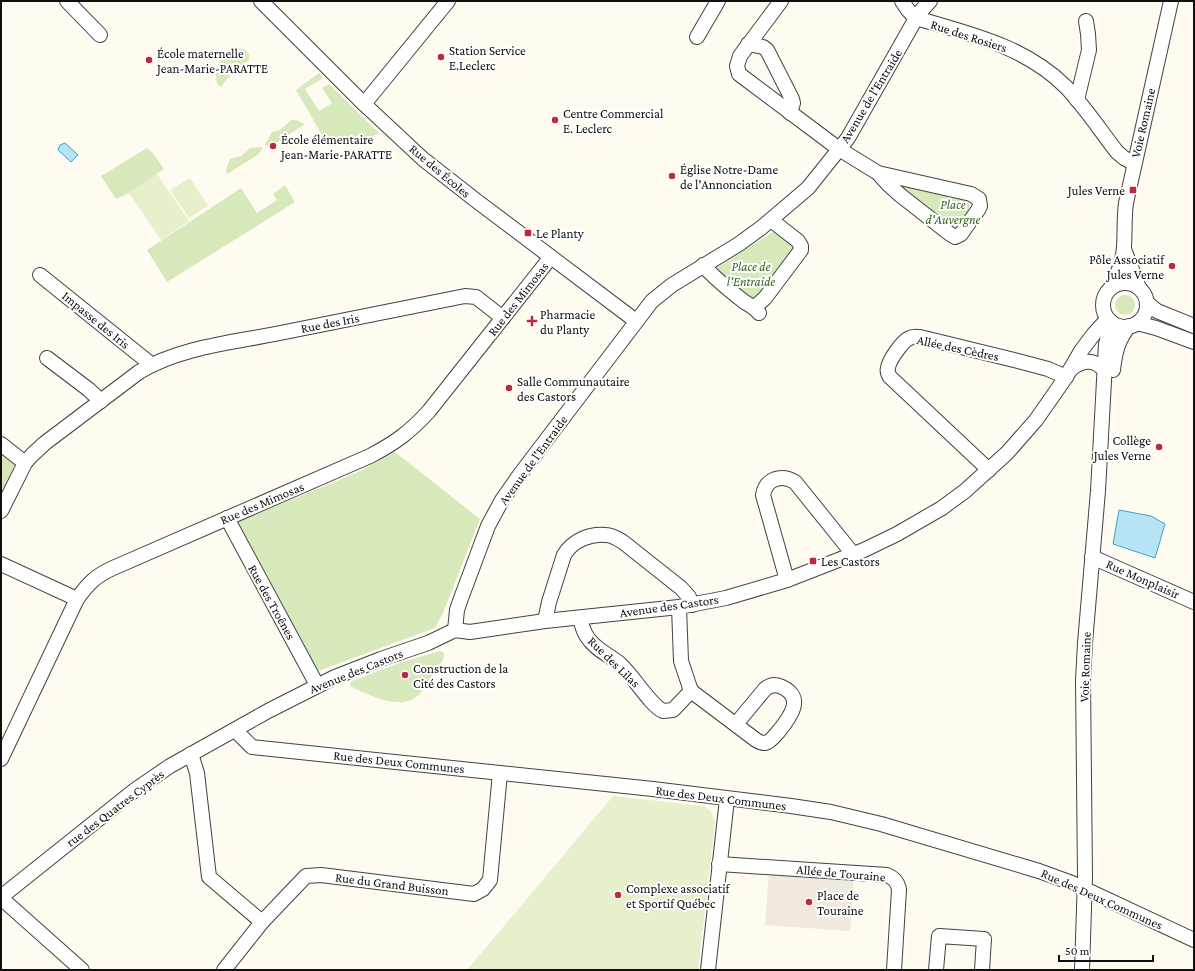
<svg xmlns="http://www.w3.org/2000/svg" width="1195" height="971" font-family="'Crimson Pro',serif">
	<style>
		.green { fill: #d7e9bb }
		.pitch { fill: #e7f0cc }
		.plaza { fill: #efe9df }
		.water { fill: #b7e4f5; stroke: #3fa0cb }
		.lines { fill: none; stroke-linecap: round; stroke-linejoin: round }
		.minor-casing { stroke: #424242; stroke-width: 16 }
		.minor { stroke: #fff; stroke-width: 14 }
		.poi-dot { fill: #bd293e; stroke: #fff; stroke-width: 1.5 }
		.labels { text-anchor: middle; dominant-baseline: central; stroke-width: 4; stroke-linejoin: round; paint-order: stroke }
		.street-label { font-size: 13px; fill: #0f0f0f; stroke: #fff }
		.poi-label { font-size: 13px; fill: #0f0f0f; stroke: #fff; text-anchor: start }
		.park-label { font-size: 13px; font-style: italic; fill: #356620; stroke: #fff }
	</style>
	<rect width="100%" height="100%" fill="#fffbf1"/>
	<g class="green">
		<path d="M236,48l8,1 5,5v6c-7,9 -24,17 -27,26h-3c-2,-3 -2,-5 -3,-9 -1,-15 8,-21 20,-29z"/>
		<path d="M319,73l4,5 -18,11 14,22 13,-8 -10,-15 7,-4 50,49 -6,3h-10l-2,-2 -20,10 -19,-9 -26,-45z"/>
		<path d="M291,120h5l9,4 -32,21 -8,1v-2l7,-12 8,-2z"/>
		<path d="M263,147l-4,7 -32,20 -1,-5 4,-10 11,-3 9,-8z"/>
		<path d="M147,148l6,5 11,16 -35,24 -13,6 -15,-23z"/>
		<path d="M895,183l70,16 5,5c0,10 -6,17 -14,24l-7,-2z"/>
		<path d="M285,185l10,17 -128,80 -20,-32 94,-62 16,25 20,-13 -4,-6z"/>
		<path d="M776,230l18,12 3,11 -29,35 -16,12 -37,-31z"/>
		<circle cx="1125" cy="305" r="10"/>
		<path d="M1,448l20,17 -20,39z"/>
		<path d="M395,452l85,67 -37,94 -8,15 -117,43 -80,-149 118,-49z"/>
		<path d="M440,651l3,1 1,3 -1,5 -24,35c-20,17 -48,0 -68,-8l-1,-3 2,-3 50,-19z"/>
	</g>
	<g class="pitch">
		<path d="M157,174l32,47 -28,19 -32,-47z"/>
		<path d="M190,178l18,28 -19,12 -19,-28z"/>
		<path d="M613,796l91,10c7,4 9,8 11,16l-17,148h-231z"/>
	</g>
	<path class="plaza" d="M769,873l85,6 -4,52 -85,-6z"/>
	<g class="water">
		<path d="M65,143l13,12 -7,7 -13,-12 2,-5z"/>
		<path d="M1119,510l32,6 14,8 -10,34 -42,-14z"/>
	</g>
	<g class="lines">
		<defs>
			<g id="minor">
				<path d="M67,1l33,34"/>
				<path d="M261,1l103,103 59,55 55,43 158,119"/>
				<path d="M781,1l-41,55 -3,10 2,8 100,75 39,24 10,11 12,11 50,39 5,3 6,-3 17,-24 2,-4 -1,-7 -8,-5 -93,-21"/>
				<path d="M902,1l6,9 8,8c54,16 109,28 150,69 19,20 34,43 51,65l7,6 10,5"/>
				<path d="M697,37l21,-36"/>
				<path d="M748,44l15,3 4,3 25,49 1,4 -3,10"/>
				<path d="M1077,100l12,-50 -1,-16 -2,-13"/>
				<path d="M364,104l84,-103"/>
				<path d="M1124,249l15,39"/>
				<path d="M703,265c11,13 25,24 39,35 6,5 12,6 17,13"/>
				<path d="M40,275l112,90"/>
				<circle cx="1125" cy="305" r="22"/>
				<path d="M1111,288c6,-13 12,-26 13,-41 1,-15 0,-29 2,-44l45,-202"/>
				<path d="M1147,303l10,8 37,15"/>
				<path d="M755,307l10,-9 36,-48v-4l-3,-5 -27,-21"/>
				<path d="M1137,323l19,5 38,14"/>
				<path d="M47,358l41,31 13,12"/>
				<path d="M1070,370c11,-10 24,-12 34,0"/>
				<path d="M1113,370c2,-18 5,-30 16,-44"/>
				<path d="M1,444l24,19"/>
				<path d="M989,470l-99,-93c-2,-3 -3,-6 -2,-9 1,-8 15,-28 22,-30 3,-2 6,-1 10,-1l98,24 30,8 18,8"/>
				<path d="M1,511l24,-48 7,-8 13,-12 94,-71c40,-24 90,-29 136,-38 63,-13 127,-25 190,-38l11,1 27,21"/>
				<path d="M227,518l90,167"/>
				<path d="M1092,557l102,45"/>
				<path d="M1,564l76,35"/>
				<path d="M787,580l-24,-85c3,-17 19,-21 32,-13l58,72"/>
				<path d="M679,607l2,54 10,30"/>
				<path d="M580,618c2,7 3,14 8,20 7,11 21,17 31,25 14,12 31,42 44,48l10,-1 18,-19 65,49c3,2 6,3 9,3 6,-1 10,-8 14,-12 11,-14 26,-33 3,-44 -6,-3 -12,-2 -17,2l-29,35"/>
				<path d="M545,621l4,-19 15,-47c8,-14 26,-22 42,-20 6,0 12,4 17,7l58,46 8,9 3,8"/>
				<path d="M455,630l2,-20 3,-9 28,-75 14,-26 19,-27 131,-172 20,-16 67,-41 22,-16 47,-40 40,-50 71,-125 11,-12"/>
				<path d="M235,730l17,17 401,42 138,17 40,6 50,12 158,47 33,12 122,57"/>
				<path d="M191,754l6,19 12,104 53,45"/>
				<path d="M1,759l76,-160c11,-15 18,-23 36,-31l257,-112c25,-13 40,-24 59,-45l122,-154"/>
				<path d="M719,864l168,11c7,3 11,7 12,15l-5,80"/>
				<path d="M1,897l134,-107 35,-24 98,-55 67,-34 46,-18 47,-16 27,-13 15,2 75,-11 134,-14 47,-9 61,-18 77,-30 33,-16 45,-26 23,-17 42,-38 29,-33 14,-20 16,-23 15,-26 12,-16 10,-11 7,-3"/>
				<path d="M1,898l81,72"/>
				<path d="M224,970l38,-48 44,-46 15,-1 153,19 9,-5 7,-9 10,-107"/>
				<path d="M708,970l19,-171"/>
				<path d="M936,970l3,-34 45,3 -2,31"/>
				<path d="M1082,970l3,-93 -2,-197 2,-37 13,-152 8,-147 6,-21"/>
			</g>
		</defs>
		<use href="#minor" class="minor-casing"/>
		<use href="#minor" class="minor"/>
	</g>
	<g class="poi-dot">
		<circle cx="441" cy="57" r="4"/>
		<circle cx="149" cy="60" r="4"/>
		<circle cx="555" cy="120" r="4"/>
		<circle cx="273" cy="146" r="4"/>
		<circle cx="672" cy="176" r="4"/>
		<rect x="1129" y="186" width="8" height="8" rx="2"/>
		<rect x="524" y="229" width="8" height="8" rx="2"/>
		<circle cx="1172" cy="266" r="4"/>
		<path d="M530 315h4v4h4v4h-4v4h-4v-4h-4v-4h4z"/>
		<circle cx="509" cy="388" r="4"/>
		<circle cx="1159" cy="447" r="4"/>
		<rect x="809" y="557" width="8" height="8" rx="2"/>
		<circle cx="405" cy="675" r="4"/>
		<circle cx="618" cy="895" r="4"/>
		<circle cx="809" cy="902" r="4"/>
	</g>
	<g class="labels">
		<g class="street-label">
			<text transform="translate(969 36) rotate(18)">Rue des Rosiers</text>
			<text transform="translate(871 96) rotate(-59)">Avenue de l'Entraide</text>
			<text transform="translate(1143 123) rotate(-77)">Voie Romaine</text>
			<text transform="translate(440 171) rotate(40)">Rue des Écoles</text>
			<text transform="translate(518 299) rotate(-52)">Rue des Mimosas</text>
			<text transform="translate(96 320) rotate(39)">Impasse des Iris</text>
			<text transform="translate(330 323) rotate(-11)">Rue des Iris</text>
			<text transform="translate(958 348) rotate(12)">Allée des Cèdres</text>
			<text transform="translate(533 460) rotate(-54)">Avenue de l'Entraide</text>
			<text transform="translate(262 503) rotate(-23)">Rue des Mimosas</text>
			<text transform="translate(1143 579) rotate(24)">Rue Monplaisir</text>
			<text transform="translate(272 602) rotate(61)">Rue des Troênes</text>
			<text transform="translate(669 606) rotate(-8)">Avenue des Castors</text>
			<text transform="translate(614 662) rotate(44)">Rue des Lilas</text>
			<text transform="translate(1085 667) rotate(-88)">Voie Romaine</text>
			<text transform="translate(356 671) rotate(-22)">Avenue des Castors</text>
			<text transform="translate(399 762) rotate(6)">Rue des Deux Communes</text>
			<text transform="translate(721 798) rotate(7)">Rue des Deux Communes</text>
			<text transform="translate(115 808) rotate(-37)">rue des Quatres Cyprès</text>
			<text transform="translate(841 873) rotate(5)">Allée de Touraine</text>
			<text transform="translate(392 884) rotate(7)">Rue du Grand Buisson</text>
			<text transform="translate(1102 899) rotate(24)">Rue des Deux Communes</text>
		</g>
		<g class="poi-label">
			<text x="449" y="50">Station Service<tspan x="449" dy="15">E.Leclerc</tspan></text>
			<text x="157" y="53">École maternelle<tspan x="157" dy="15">Jean-Marie-PARATTE</tspan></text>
			<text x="563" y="113">Centre Commercial<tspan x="563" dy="15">E. Leclerc</tspan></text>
			<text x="281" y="139">École élémentaire<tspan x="281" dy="15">Jean-Marie-PARATTE</tspan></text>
			<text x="680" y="169">Église Notre-Dame<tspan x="680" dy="15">de l'Annonciation</tspan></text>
			<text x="1125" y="190" text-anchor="end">Jules Verne</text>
			<text x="536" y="233">Le Planty</text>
			<text x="1164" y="259" text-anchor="end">Pôle Associatif<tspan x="1164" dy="15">Jules Verne</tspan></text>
			<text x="540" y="314">Pharmacie<tspan x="540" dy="15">du Planty</tspan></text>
			<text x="517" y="381">Salle Communautaire<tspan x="517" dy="15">des Castors</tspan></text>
			<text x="1151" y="440" text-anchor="end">Collège<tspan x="1151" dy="15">Jules Verne</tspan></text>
			<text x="821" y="561">Les Castors</text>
			<text x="413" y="668">Construction de la<tspan x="413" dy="15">Cité des Castors</tspan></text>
			<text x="626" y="888">Complexe associatif<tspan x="626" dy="15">et Sportif Québec</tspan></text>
			<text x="817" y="895">Place de<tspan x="817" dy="15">Touraine</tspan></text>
		</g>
		<g class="park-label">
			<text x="953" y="204">Place<tspan x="953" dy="15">d'Auvergne</tspan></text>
			<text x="751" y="266">Place de<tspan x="751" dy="15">l'Entraide</tspan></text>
		</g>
	</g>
	<rect width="1195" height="971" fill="none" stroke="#0f0f0f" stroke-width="4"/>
	<path d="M1059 955v6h94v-6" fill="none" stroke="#0f0f0f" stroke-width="2"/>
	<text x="1065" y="955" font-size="12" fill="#0f0f0f" stroke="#ffffff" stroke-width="3" paint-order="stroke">50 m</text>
</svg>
